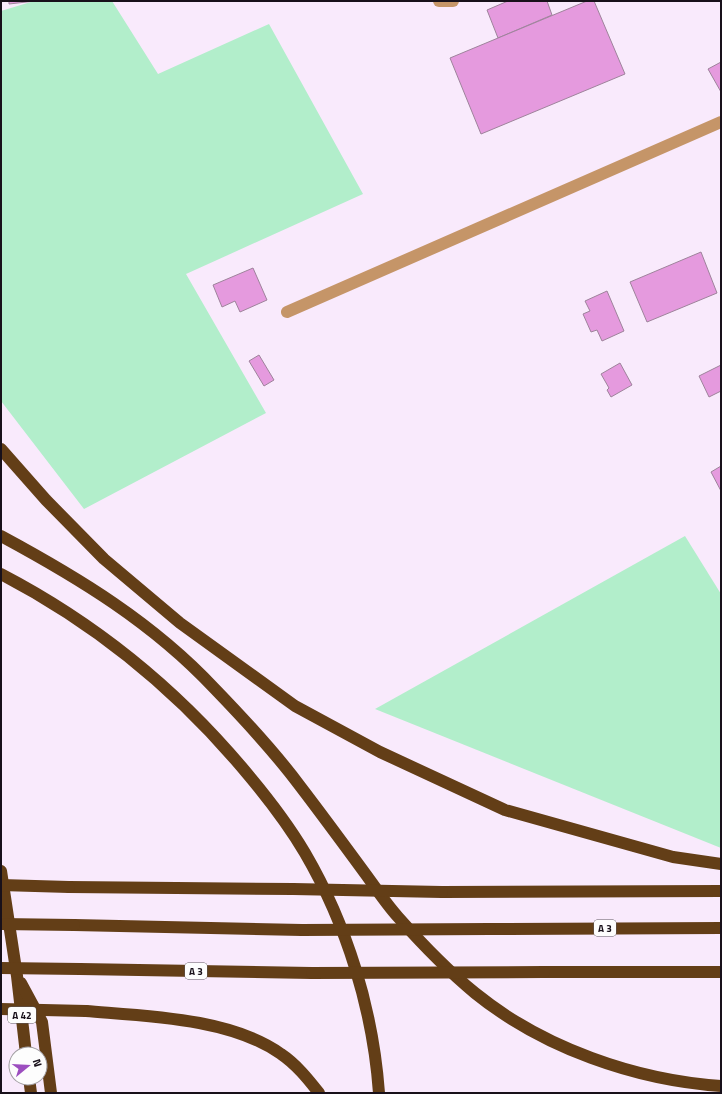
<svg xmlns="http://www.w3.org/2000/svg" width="722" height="1094" font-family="'Titillium Web',sans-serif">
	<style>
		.green { fill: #b2eecb }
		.building { fill: #e59ade; stroke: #9e839b }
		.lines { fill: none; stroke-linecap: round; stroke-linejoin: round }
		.minor { stroke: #c59568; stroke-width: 12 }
		.highway { stroke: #633e17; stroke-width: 12 }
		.highway-bridge { stroke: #633e17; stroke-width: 12 }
		.labels { text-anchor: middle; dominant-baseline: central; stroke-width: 3; stroke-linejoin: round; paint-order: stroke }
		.shield { fill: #fdfdfd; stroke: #5d575e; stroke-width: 1 }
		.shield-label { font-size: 10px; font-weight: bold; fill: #18101a }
	</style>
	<rect width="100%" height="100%" fill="#f9eafc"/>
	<g class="green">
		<path d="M34,1h78l46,73 111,-50 94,170 -177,80 80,139 -182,96 -83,-108v-390z"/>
		<path d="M685,536l36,58v254l-346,-139z"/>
	</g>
	<g class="building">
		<path d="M9,1h26l-26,3z"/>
		<path d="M508,1h39l5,14 -54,23 -11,-28z"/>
		<path d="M587,1h7l31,73 -144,60 -31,-76z"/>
		<path d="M721,62v30l-13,-23z"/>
		<path d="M701,252l16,41 -70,29 -17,-40z"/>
		<path d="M253,268l14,32 -27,12 -5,-11 -13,6 -9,-22z"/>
		<path d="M607,291l17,40 -22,10 -5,-11 -6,2 -8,-18 7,-3 -5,-10z"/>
		<path d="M259,355l15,25 -10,6 -15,-25z"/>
		<path d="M620,363l12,22 -21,12 -4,-7 2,-2 -8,-14z"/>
		<path d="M721,365v26l-12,6 -10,-21z"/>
		<path d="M721,466v25l-10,-19z"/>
	</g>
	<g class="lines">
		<g class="minor">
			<path d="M439,1h14"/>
			<path d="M287,312l434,-190"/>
		</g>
		<g class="highway">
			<path d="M1,449l45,51 58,59 76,64 115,83 85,46 125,58 168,47 48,7"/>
			<path d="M1,536c78,42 152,87 213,152 30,31 60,63 86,98 23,30 45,60 67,90 10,14 20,29 31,41 24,27 49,53 77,76 68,55 160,87 246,93"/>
			<path d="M1,574c96,50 180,119 249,203 20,24 39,49 55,76 42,72 68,157 74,240"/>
			<path d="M1,871l16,105 9,78"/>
			<path d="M69,887l224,2"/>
			<path d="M442,892l279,-1"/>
			<path d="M74,925l228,5"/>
			<path d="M490,929l231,-1"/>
			<path d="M80,969l232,4"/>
			<path d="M544,972h177"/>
			<path d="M21,983l21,39 9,71"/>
			<path d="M86,1011c60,5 145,7 195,43 15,10 27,25 38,39"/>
			<path d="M29,1078l2,15"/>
		</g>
		<g class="highway-bridge">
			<path d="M1,885l68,2"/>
			<path d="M293,889l149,3"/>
			<path d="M1,924l73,1"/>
			<path d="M302,930l188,-1"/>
			<path d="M1,968l79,1"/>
			<path d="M312,973l232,-1"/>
			<path d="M1,1009l85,2"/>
		</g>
	</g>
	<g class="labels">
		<g class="shield">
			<rect x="594" y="920" width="22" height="16" rx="3"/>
			<rect x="185" y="963" width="22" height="16" rx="3"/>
			<rect x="8" y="1007" width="28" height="16" rx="3"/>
		</g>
		<g class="shield-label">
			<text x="605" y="928">A 3</text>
			<text x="196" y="971">A 3</text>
			<text x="22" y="1015">A 42</text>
		</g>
	</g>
	<rect width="722" height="1094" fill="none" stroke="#18101a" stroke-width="4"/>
	<g transform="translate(28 1066) rotate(72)"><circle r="19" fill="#fdfdfd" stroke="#a19ea2"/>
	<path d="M0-3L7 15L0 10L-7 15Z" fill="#9c4ebf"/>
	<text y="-6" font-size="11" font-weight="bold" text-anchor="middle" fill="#18101a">N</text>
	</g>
</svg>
